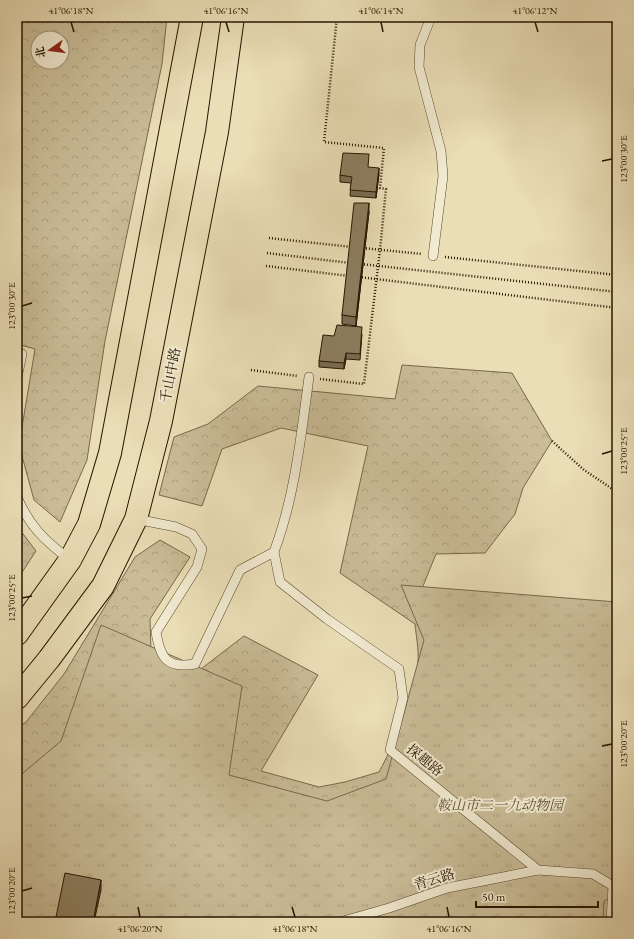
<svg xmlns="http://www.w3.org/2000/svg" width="634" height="939" font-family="'EB Garamond','Noto Serif SC',serif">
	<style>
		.forest { fill: url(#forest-crowns); stroke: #78684c; fill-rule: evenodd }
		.park { fill: url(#park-tufts); stroke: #78684c }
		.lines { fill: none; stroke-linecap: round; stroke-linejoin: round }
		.lane-casing { stroke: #58472e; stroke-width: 10 }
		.primary-casing { stroke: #271500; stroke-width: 24 }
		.path { stroke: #271500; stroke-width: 2.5; stroke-dasharray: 1 2; stroke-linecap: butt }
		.lane { stroke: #f1ead0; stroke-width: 9 }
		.primary { stroke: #eadeb6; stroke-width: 22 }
		.wall { fill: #786c52; stroke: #271500 }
		.shaded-wall { fill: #625842; stroke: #271500 }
		.building { fill: #8c7e5f; stroke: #271500 }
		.ticks { fill: none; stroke: #271500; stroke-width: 1.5 }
		.labels { text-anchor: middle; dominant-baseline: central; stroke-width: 4; stroke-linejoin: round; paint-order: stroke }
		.street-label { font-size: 14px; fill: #271500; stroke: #f1ead0 }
		.park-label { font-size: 14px; font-style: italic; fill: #604f35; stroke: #f1ead0 }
		.neatline { fill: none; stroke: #271500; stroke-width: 1.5 }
		.ticks-label { font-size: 10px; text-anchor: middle; fill: #271500 }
	</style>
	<defs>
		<pattern id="forest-crowns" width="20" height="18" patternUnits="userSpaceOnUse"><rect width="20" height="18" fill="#c9bc97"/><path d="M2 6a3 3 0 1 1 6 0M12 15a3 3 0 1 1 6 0" fill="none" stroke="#ada180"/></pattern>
		<pattern id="park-tufts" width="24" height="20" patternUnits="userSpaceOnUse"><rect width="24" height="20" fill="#c9bc97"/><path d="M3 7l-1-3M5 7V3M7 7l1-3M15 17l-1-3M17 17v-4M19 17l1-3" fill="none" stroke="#ada180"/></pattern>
	</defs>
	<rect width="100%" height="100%" fill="#eadeb6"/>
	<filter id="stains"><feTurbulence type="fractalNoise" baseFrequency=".005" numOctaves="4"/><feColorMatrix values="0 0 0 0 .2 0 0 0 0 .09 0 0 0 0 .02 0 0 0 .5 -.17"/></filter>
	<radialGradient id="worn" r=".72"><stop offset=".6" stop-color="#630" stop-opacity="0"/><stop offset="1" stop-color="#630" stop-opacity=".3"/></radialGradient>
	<g class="forest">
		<path d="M17,17h150l-5,47 -57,277 -18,119 -27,62 -26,-22 -15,-55 16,-96 -18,-5zM38,38h24v24h-24z"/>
		<path d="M402,365l110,8 40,68 -29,47 -8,26 -30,39 -49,1 -17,42 198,291v35h-600v-194l9,-6 38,-48 71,-117 25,-17 30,17 -40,62 1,33 33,30 60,-46 74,39 -57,96 58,16 26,-5 34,-10c18,-34 37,-71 39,-111 1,-12 -2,-25 -3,-37l-75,-51 28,-127 -87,-18 -59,21 -20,57 -43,-11 15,-58 34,-13 50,-38 137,13z"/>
		<path d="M17,526l19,25 -19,29z"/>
	</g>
	<path class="park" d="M401,585l216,17v292l-13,7 -1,21h-586v-144l44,-37 40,-116 141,61 -13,89 98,26 59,-22 38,-139z"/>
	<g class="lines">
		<defs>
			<g id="lane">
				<path d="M431,17l-11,28 -1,22 22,84 2,25 -10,80"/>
				<path d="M17,378l5,-24"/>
				<path d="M17,497c13,30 27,43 53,63"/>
				<path d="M136,519l40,8 16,7 10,15 -5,18 -41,65c4,26 11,37 39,32l45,-94 34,-18c21,-56 27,-116 35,-175"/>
				<path d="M274,552l6,30 47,37 72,50 4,29 -13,52 148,120 55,4 20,12 -2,36"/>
				<path d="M340,922l49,-14 58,-20 91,-18"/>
			</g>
			<g id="primary">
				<path d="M17,634l53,-74 19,-36 21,-71 82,-436"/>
				<path d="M17,698l32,-39 54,-73 33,-67 25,-98 56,-289 16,-115"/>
			</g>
		</defs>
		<use href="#lane" class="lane-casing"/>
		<use href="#primary" class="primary-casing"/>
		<g class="path">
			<path d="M269,238l83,9"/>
			<path d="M363,248l59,6"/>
			<path d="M267,253l83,10"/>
			<path d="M445,257l172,18"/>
			<path d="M361,264l256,28"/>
			<path d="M266,266l83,10"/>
			<path d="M359,277l258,31"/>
			<path d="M251,370l47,6"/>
			<path d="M320,379l44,5 16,-134 6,-61 -6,-1 4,-40 -60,-6 13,-125"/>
			<path d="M552,441l32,29 33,22"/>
		</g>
		<use href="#lane" class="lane"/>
		<use href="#primary" class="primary"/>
	</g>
	<g class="wall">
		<path d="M368,167l11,7 -3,24 -26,-2 1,-13 -11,-1v-7z"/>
		<path d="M369,212l-13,114 -14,-2v-9z"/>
		<path d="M362,334l-2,26 -14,-1 -2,10 -25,-2v-6l15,-25z"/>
	</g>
	<g class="shaded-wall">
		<path d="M379,168v6l-3,24v-6z"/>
		<path d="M369,203v9l-13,114v-9z"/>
		<path d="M346,353v6l-2,10v-6z"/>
		<path d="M101,880v10l-7,32h-1z"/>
	</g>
	<g class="building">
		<path d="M343,153l26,1 -1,13 11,1 -3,24 -26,-2 2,-13 -12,-2z"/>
		<path d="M354,203h15l-13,114 -14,-2z"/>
		<path d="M337,325l25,2 -2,27 -14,-1 -2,10 -25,-2 4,-26 11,1z"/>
		<path d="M65,873l36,7 -8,42h-38z"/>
	</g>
	<path class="ticks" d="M71,22l3,10M226,22l3,10M381,22l2,10M535,22l3,10M602,161l10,-2M22,306l10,-3M602,454l10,-3M22,598l10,-2M602,746l10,-2M22,891l10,-3M138,907l2,10M292,907l3,10M447,907l2,10"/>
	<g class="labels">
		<g class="street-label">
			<text transform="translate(170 375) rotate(-79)">千山中路</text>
			<text transform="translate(425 760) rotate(39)">探趣路</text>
			<text transform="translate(434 879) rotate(-17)">青云路</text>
		</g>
		<g class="park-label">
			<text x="500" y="805">鞍山市二一九动物园</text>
		</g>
	</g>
	<rect width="634" height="939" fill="none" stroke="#eadeb6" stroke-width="44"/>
	<g transform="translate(50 50) rotate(256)"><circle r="19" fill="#f1ead0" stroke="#a0957d"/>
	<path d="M0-3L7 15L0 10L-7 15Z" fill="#8f2418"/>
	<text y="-6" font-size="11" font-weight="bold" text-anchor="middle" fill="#271500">北</text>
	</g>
	<path d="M476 901v6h122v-6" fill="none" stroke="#271500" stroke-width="2"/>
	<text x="482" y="901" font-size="12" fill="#271500" stroke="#f1ead0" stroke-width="3" paint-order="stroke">50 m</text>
	<rect x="22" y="22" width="590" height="895" class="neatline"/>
	<g class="ticks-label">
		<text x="71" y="14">41°06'18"N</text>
		<text x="226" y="14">41°06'16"N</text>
		<text x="381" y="14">41°06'14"N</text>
		<text x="535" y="14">41°06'12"N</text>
		<text transform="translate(623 159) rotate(-90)" y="4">123°00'30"E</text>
		<text transform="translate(11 306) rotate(-90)" y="4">123°00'30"E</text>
		<text transform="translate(623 451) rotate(-90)" y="4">123°00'25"E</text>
		<text transform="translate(11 598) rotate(-90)" y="4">123°00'25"E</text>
		<text transform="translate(623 744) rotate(-90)" y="4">123°00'20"E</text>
		<text transform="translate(11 891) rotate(-90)" y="4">123°00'20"E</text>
		<text x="140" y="932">41°06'20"N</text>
		<text x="295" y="932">41°06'18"N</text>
		<text x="449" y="932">41°06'16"N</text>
	</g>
	<rect width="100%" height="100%" filter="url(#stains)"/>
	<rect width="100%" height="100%" fill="url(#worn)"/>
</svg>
